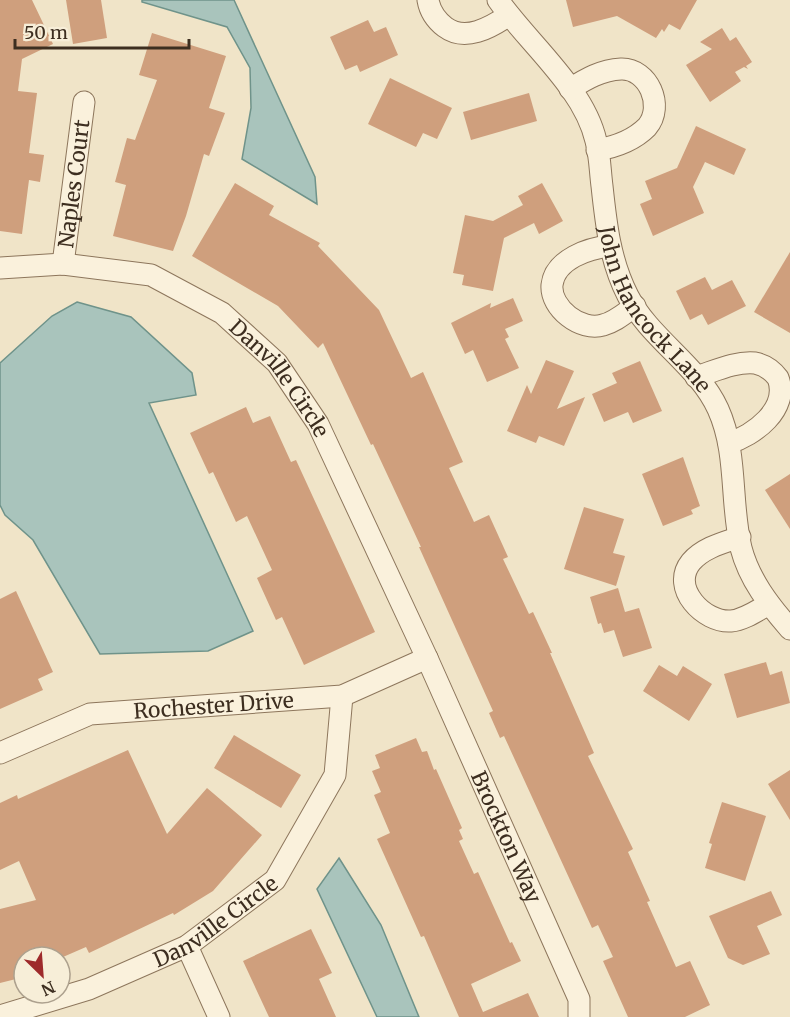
<svg xmlns="http://www.w3.org/2000/svg" width="790" height="1017" font-family="Merriweather,serif">
	<style>
		.water { fill: #a9c4bc; stroke: #6f938a; stroke-width: 1.5 }
		.building { fill: #cf9f7d }
		.lines { fill: none; stroke-linecap: round; stroke-linejoin: round }
		.street-casing { stroke: #8d765c; stroke-width: 23 }
		.street { stroke: #faf1dc; stroke-width: 21 }
		.labels { text-anchor: middle; dominant-baseline: central; stroke-width: 5; stroke-linejoin: round; paint-order: stroke }
		.street-label { font-size: 21px; fill: #3d2e20; stroke: #f7eed8 }
	</style>
	<rect width="100%" height="100%" fill="#f0e4c8"/>
	<g class="water">
		<path d="M142,0h92l81,177 2,27 -75,-45 9,-51 -1,-40 -23,-41 -85,-25z"/>
		<path d="M77,302l54,15 61,56 4,22 -47,8 104,228 -45,20 -108,3 -67,-114 -28,-25 -5,-10v-142l52,-47z"/>
		<path d="M339,858l42,67 38,92h-42l-60,-128z"/>
	</g>
	<g class="building">
		<path d="M0,0h32l21,44 -31,15 -4,32 19,2 -8,60 15,2 -4,27 -11,-2 -7,54 -22,-3z"/>
		<path d="M66,0h35l6,38 -34,6z"/>
		<path d="M566,0h131l-17,30 -11,-6 -5,8 -2,-3 -6,9 -39,-22 -44,11z"/>
		<path d="M368,20l6,12 12,-5 12,28 -38,17 -3,-7 -12,5 -15,-33z"/>
		<path d="M722,28l8,13 6,-4 16,25 -6,4 2,3 -4,-2 -9,5 6,9 -31,21 -24,-37 26,-16 -12,-7z"/>
		<path d="M152,33l74,23 -17,52 16,5 -16,43 -5,-2 -18,62 -13,35 -60,-15 13,-51 -11,-3 12,-44 8,2 22,-60 -18,-5z"/>
		<path d="M390,78l62,30 -15,31 -14,-6 -7,14 -48,-23z"/>
		<path d="M529,93l8,28 -66,19 -8,-28z"/>
		<path d="M696,126l50,23 -12,26 -29,-13 -12,25 11,26 -51,23 -13,-32 12,-5 -7,-18 32,-13z"/>
		<path d="M235,183l39,23 -5,9 51,28 -2,3 61,64 32,68 12,-6 40,90 -14,6 25,54 15,-7 19,42 -5,2 26,55 4,-2 19,41h-2l44,100 -6,3 45,93 -5,3 22,49 -3,1 29,65 14,-6 20,44 -25,12h-57l-25,-56 10,-4 -15,-32 -6,3 -88,-192 -4,2 -11,-25 4,-2 -74,-164h2l-48,-103 -2,1 -48,-102 -5,5 -40,-42 -86,-50z"/>
		<path d="M542,183l21,38 -24,13 -5,-11 -30,15 -11,53 -31,-6 2,-10 -11,-2 12,-58 28,6 30,-16 -5,-9z"/>
		<path d="M790,252v81l-36,-21z"/>
		<path d="M705,277l7,13 20,-10 14,26 -38,19 -6,-11 -12,6 -14,-29z"/>
		<path d="M513,298l10,23 -18,8 4,8 -4,2 14,29 -32,14 -14,-32 -8,4 -14,-31 40,-20 -1,5z"/>
		<path d="M546,360l28,11 -17,38 28,-12 -21,49 -25,-10 -3,7 -29,-12 20,-46 4,9z"/>
		<path d="M640,361l22,50 -29,12 -5,-11 -24,10 -12,-28 25,-11 -5,-10z"/>
		<path d="M246,407l7,16 17,-7 21,46 5,-2 79,172 -71,33 -22,-48 -6,3 -19,-42 15,-8 -25,-54 -11,6 -23,-50 -4,2 -19,-41z"/>
		<path d="M683,457l17,49 -9,4 2,4 -30,12 -21,-52z"/>
		<path d="M790,474v55l-25,-39z"/>
		<path d="M584,507l40,12 -11,34 12,3 -9,30 -52,-17z"/>
		<path d="M618,588l7,24 14,-4 13,40 -29,9 -9,-27 -10,3 -3,-10 -3,1 -8,-27z"/>
		<path d="M16,591l37,81 -15,7 5,11 -43,19v-110z"/>
		<path d="M766,662l4,13 12,-4 8,32 -53,15 -13,-44z"/>
		<path d="M659,665l18,11 6,-10 29,18 -23,37 -46,-30z"/>
		<path d="M234,735l67,40 -20,33 -67,-40z"/>
		<path d="M416,738l6,14 5,-1 7,19 2,-1 26,59 -3,2 4,9 -4,2 15,33 4,-2 32,71 2,-1 9,19 -50,23 12,28 45,-19 11,24h-80l-35,-81 -3,1 -44,-98 13,-6 -16,-38 7,-3 -9,-21 8,-3 -5,-13z"/>
		<path d="M128,750l39,84 40,-46 55,47 -49,56 -39,24 -1,-2 -84,40 -3,-6 -23,10h-39v20l-24,6v-74l36,-9 -17,-39 -19,9v-67l17,-8 1,4z"/>
		<path d="M790,770v50l-22,-36z"/>
		<path d="M722,802l44,14 -21,65 -40,-13 7,-24 -3,-1z"/>
		<path d="M771,891l11,24 -25,11 13,28 -27,11 -15,-7 -19,-42z"/>
		<path d="M311,929l21,44 -13,6 17,38h-67l-26,-56z"/>
	</g>
	<g class="lines">
		<defs>
			<g id="street">
				<path d="M428,0c2,12 8,20 17,27 20,15 45,1 64,-12"/>
				<path id="s1" d="M498,0c31,44 86,88 98,141 4,14 4,30 6,45 4,38 8,75 26,110 22,43 70,69 90,113 20,44 12,93 23,139 8,31 28,57 49,81"/>
				<path d="M570,89c16,-10 31,-19 51,-20 27,-1 44,37 26,58 -13,13 -32,20 -50,23"/>
				<path d="M610,246c-21,2 -55,13 -58,39 -2,23 29,47 51,40 12,-3 22,-12 32,-19"/>
				<path id="s2" d="M63,264l21,-162"/>
				<path id="s3" d="M0,268l63,-4 88,11 71,38 55,50 41,61 109,234 152,341v18"/>
				<path d="M696,377c19,-6 40,-16 59,-14 10,2 17,7 23,15 12,31 -25,58 -49,65"/>
				<path d="M740,537c-18,6 -37,11 -49,25 -21,26 13,61 40,59 13,-1 27,-11 38,-17"/>
				<path id="s4" d="M0,753l90,-39 252,-18 85,-38"/>
				<path d="M187,946l32,71"/>
				<path id="s5" d="M0,1016l89,-27 98,-43 88,-66 60,-105 7,-79"/>
			</g>
		</defs>
		<use href="#street" class="street-casing"/>
		<use href="#street" class="street"/>
	</g>
	<g class="labels">
		<g class="street-label">
			<text stroke="none"><textPath href="#s2" startOffset="81">Naples Court</textPath></text>
			<text stroke="none"><textPath href="#s1" startOffset="357">John Hancock Lane</textPath></text>
			<text stroke="none"><textPath href="#s3" startOffset="320">Danville Circle</textPath></text>
			<text stroke="none"><textPath href="#s4" startOffset="222">Rochester Drive</textPath></text>
			<text stroke="none"><textPath href="#s3" startOffset="834">Brockton Way</textPath></text>
			<text stroke="none"><textPath href="#s5" startOffset="237">Danville Circle</textPath></text>
		</g>
	</g>
	<g transform="translate(42 975) rotate(155)"><circle r="28" fill="#f7eed8" stroke="#ada18e" stroke-width="1.5"/>
	<path d="M0-4.5L10 22L0 15L-10 22Z" fill="#9e2a2b"/>
	<text y="-9" font-size="16" font-weight="bold" text-anchor="middle" fill="#3d2e20">N</text>
	</g>
	<path d="M15 39v9h174v-9" fill="none" stroke="#3d2e20" stroke-width="3"/>
	<text x="24" y="39" font-size="18" fill="#3d2e20" stroke="#f7eed8" stroke-width="4.5" paint-order="stroke">50 m</text>
</svg>
